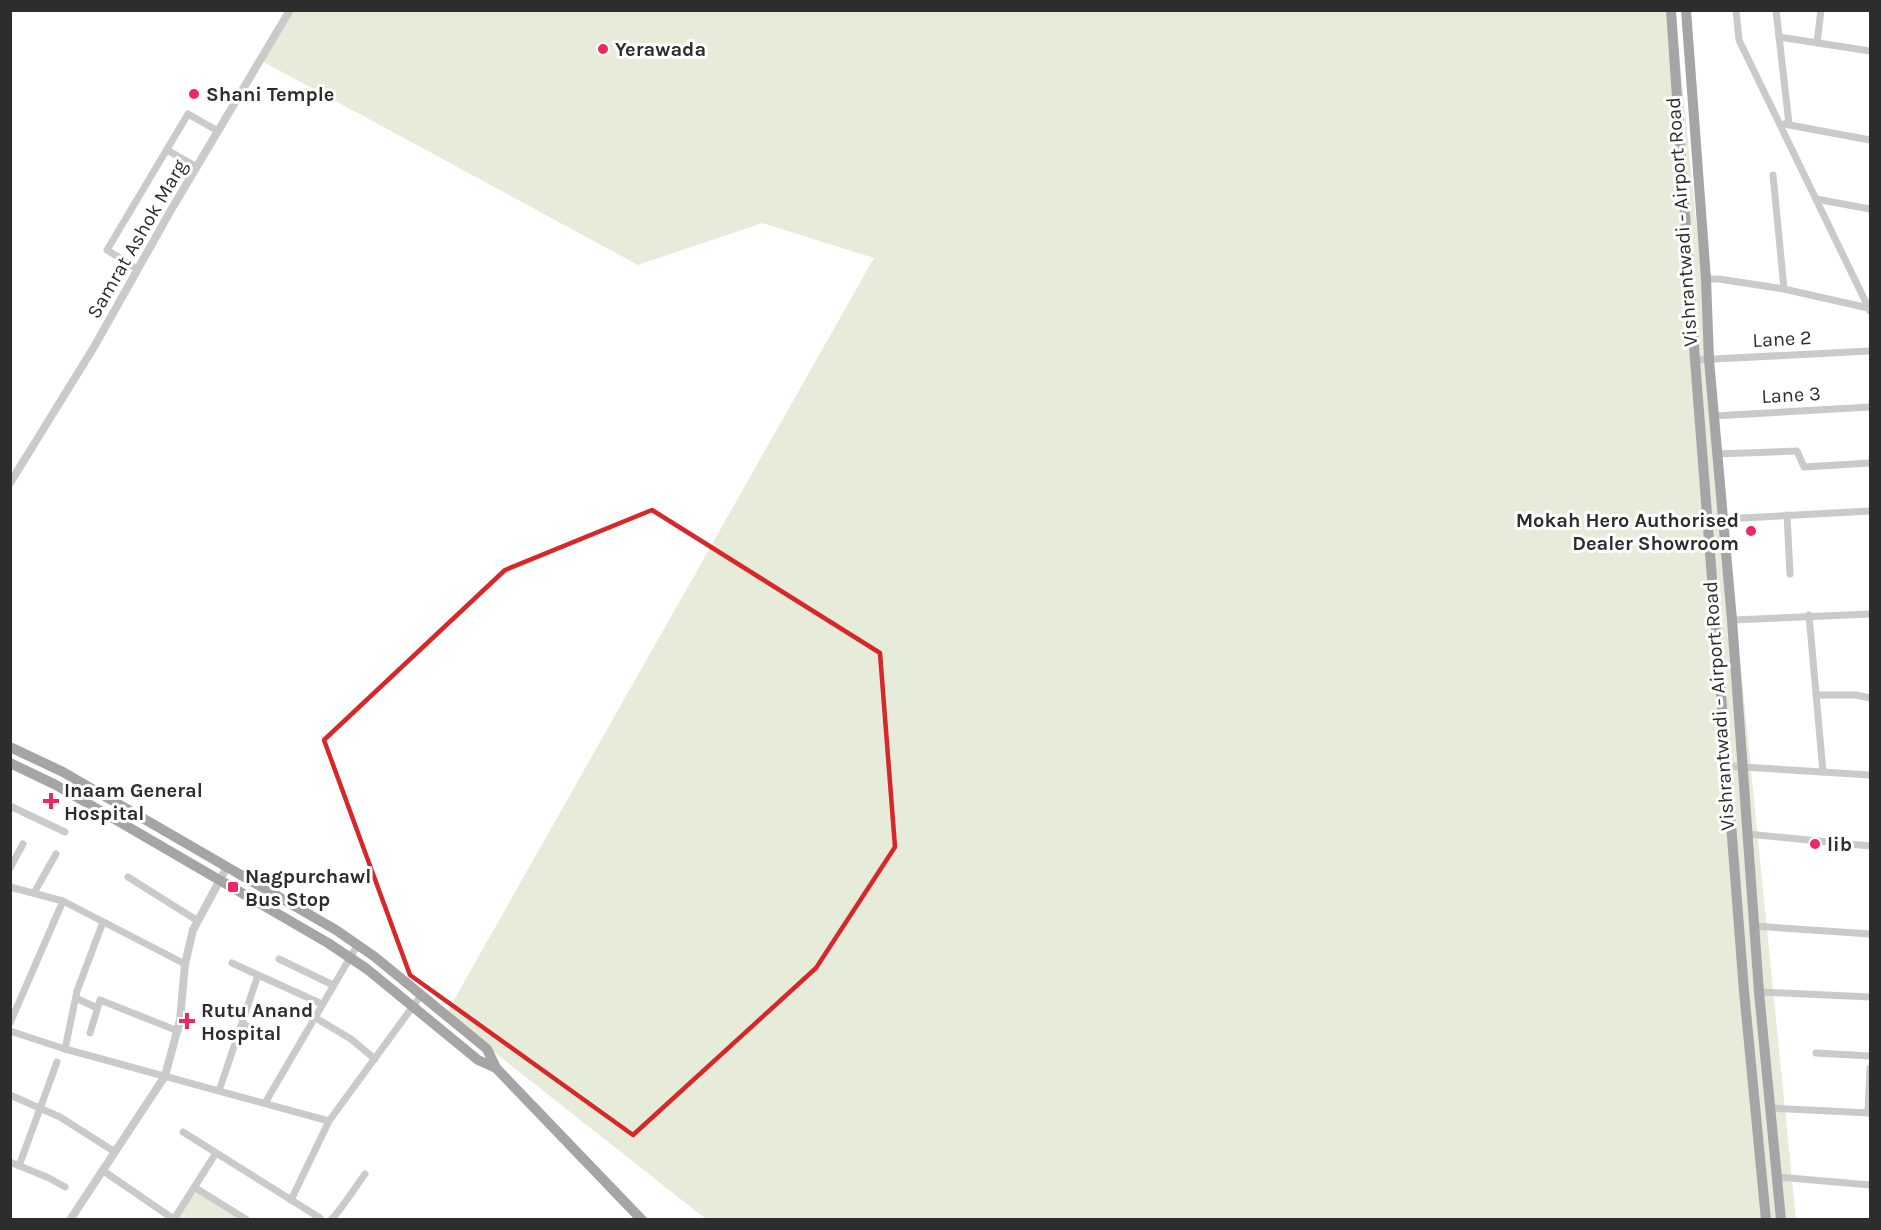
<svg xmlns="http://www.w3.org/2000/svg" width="1881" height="1230" font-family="Karla,sans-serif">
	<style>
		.green { fill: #e7ebda }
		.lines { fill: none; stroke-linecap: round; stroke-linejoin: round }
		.minor { stroke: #cacaca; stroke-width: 7 }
		.tertiary { stroke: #cacaca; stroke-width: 8 }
		.primary { stroke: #a5a5a5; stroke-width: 10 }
		.marked { fill: none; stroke: #d62828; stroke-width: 4.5; stroke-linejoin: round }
		.poi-dot { fill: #ec2761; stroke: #fff; stroke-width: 2 }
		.labels { text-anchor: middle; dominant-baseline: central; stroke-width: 6; stroke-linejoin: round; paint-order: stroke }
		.poi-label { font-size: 20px; font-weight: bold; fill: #2d2d2d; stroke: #fff; text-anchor: start }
		.street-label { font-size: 20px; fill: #2d2d2d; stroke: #fff }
	</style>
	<rect width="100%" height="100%" fill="#fff"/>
	<g class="green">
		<path d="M289,10l1386,1 121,1208h-1090l-260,-205 428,-756 -112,-35 -124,42 -378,-205z"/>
		<path d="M194,1187l53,32 -72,1z"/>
	</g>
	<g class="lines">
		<g class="minor">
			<path d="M1736,10l3,30 131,271"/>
			<path d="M1776,10l13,114"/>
			<path d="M1779,37l91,14"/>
			<path d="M1817,43l4,-33"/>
			<path d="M1784,124l86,16"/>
			<path d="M167,150l30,17"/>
			<path d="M1773,175l11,114"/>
			<path d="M1816,199l54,10"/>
			<path d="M137,269l-30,-19 81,-136 30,17"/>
			<path d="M1706,279h13l65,10 84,19"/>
			<path d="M1695,360l175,-9"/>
			<path d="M1714,416l156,-9"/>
			<path d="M1717,454l80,-3 7,16 66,-4"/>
			<path d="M1787,515l3,59"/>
			<path d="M1723,519l147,-8"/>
			<path d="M1809,615l14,157"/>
			<path d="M1732,620l138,-6"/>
			<path d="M1816,695h40l14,3"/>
			<path d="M1727,766l143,9"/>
			<path d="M10,806l55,26"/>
			<path d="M1747,834l123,12"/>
			<path d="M10,868l13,-24"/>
			<path d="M128,877l70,44"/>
			<path d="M10,887l53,14 122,63"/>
			<path d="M34,893l22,-39"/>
			<path d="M1754,926l116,8"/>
			<path d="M279,959l54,26"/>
			<path d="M232,963l26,12"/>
			<path d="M1759,992l111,5"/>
			<path d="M76,998l21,10"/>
			<path d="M314,1017l37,22 24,20"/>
			<path d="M10,1023l53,-122"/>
			<path d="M242,1024l35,15"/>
			<path d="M10,1031l55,18 264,72 93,-127"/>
			<path d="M90,1033l10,-33 78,31"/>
			<path d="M65,1049l12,-58 26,-69"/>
			<path d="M1816,1053l54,3"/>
			<path d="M219,1091l39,-116 64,29"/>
			<path d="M10,1095l50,22 55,35"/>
			<path d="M265,1103l93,-159"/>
			<path d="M1770,1108l100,5"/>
			<path d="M1868,1113l2,-45"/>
			<path d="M183,1132l137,86"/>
			<path d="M10,1162l39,16 16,9"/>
			<path d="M19,1166l38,-104"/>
			<path d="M102,1170l73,50"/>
			<path d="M1777,1177l93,8"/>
			<path d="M194,1187l53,33"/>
			<path d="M291,1200l38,-79"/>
			<path d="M174,1219l42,-66"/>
			<path d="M331,1220c13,-14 23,-31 34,-46"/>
		</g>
		<g class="tertiary">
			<path d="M10,483l84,-136 77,-137 119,-200"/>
			<path d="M70,1220l95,-144 15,-56 5,-56 8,-34 34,-63"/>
		</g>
		<g class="primary">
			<path d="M1671,10l24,350 49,631 22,229"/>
			<path d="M1686,10l20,269 3,81 23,260 27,372 22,228"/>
			<path d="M10,747l53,25 273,158 39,27 112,92 9,19 146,152"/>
			<path d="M10,763l46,22 272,158 39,26 111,91 18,8"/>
		</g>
	</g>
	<path class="marked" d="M652,510l228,143 15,194 -79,121 -183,167 -223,-160 -86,-235 181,-170z"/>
	<g class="poi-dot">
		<circle cx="603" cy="49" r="6"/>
		<circle cx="194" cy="94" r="6"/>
		<circle cx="1751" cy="531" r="6"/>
		<path d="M48 792h6v6h6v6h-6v6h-6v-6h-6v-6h6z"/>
		<circle cx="1815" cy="844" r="6"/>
		<rect x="227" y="881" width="12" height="12" rx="3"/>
		<path d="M184 1012h6v6h6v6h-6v6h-6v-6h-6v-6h6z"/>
	</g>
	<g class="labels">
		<g class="poi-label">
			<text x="615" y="49">Yerawada</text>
			<text x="206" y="94">Shani Temple</text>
			<text x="1739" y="520" text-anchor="end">Mokah Hero Authorised<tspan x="1739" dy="23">Dealer Showroom</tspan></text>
			<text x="64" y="790">Inaam General<tspan x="64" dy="23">Hospital</tspan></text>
			<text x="1827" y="844">lib</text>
			<text x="245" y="876">Nagpurchawl<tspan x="245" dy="23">Bus Stop</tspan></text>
			<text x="201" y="1010">Rutu Anand<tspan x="201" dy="23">Hospital</tspan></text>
		</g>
		<g class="street-label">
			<text transform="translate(1682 222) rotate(-94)">Vishrantwadi - Airport Road</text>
			<text transform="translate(137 239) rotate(-60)">Samrat Ashok Marg</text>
			<text transform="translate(1782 339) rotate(-3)">Lane 2</text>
			<text transform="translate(1791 395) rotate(-3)">Lane 3</text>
			<text transform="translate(1719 706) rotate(-94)">Vishrantwadi - Airport Road</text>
		</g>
	</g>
	<rect width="1881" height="1230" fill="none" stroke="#2d2d2d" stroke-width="24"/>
</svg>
